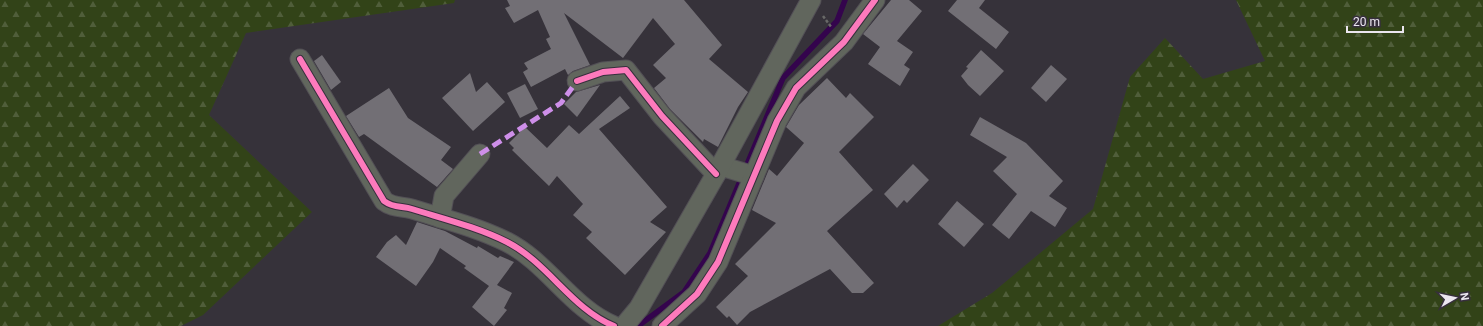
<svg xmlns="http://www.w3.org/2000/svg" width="1483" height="326" font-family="Roboto,sans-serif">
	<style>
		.forest { fill: url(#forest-firs) }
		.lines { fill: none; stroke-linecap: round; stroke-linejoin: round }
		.stream { stroke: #34044d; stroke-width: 5.5 }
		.building { fill: #726f75 }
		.minor-casing { stroke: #535056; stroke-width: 21 }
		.path { stroke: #696968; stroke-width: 2.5; stroke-dasharray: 3 2; stroke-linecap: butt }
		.minor { stroke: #61665d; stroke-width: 19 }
		.quiet { stroke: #ce8fe9; stroke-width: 5; stroke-dasharray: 10 5; stroke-linecap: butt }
		.cycleway-casing { stroke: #372f3d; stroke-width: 8 }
		.cycleway { stroke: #fd7abc; stroke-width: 6 }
	</style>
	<defs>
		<pattern id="forest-firs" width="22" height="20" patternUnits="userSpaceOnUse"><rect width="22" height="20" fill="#324318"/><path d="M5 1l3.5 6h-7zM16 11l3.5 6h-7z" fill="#505e3a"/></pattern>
	</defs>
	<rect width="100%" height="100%" fill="#36323a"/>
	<g class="forest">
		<path d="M0,0h455l-1,3 -208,30 -37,82 103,97 -109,103 -22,11h-181z"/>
		<path d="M1236,0h247v326h-545l54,-33 101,-84 37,-132 35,-39 38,41 62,-18z"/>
	</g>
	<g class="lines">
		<path class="stream" d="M638,326l46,-34 26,-39 73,-175 54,-57 8,-21"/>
	</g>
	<g class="building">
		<path d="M507,0h177l38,45 -13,14 39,33 -10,15 -20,40 -14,-8 -1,3 -33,-33 -16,-21 12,-10 -13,-13 22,-21 -22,-26 -30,40 -59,-45 26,52 -17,6 -5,4 -3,-6 -34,18 -8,-15 5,-3 -4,-6 27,-14 -5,-10 4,-2 -12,-27 -24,13 -9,-15 5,-2z"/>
		<path d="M891,0h18l13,11 -25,30 16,11 -9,13 6,4 -10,17 -32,-22 12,-17 -17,-13z"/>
		<path d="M957,0h28l-6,8 30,24 -13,17 -48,-38z"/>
		<path d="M981,50l23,21 -24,25 -12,-11 -7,-9 7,-8 -2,-1z"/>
		<path d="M322,55l19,27 -10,8 -17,-29z"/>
		<path d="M1051,65l16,14 -21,23 -15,-14z"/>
		<path d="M470,73l6,19 11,-10 18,20 -32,29 -31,-33z"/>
		<path d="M827,78l19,20 4,-5 24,24 -35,35 34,38 -46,41 47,52 -11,10h-11l-22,-24 -80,43 -13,13 -8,-9 -2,2 -11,-11 32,-31 -13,-12 41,-41 -24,-13 17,-41 8,7 27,-33 -18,-16 13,-22z"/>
		<path d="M525,84l13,25 -18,9 -13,-25z"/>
		<path d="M600,85l-23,32 -13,-13 12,-12z"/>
		<path d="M389,88l19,30 43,29 -10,13 12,9 -16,18 -73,-53 -5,3 -13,-21z"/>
		<path d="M620,96l10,12 -31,21 68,78 -17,15 16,10 -41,43 -39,-37 6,-6 -19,-17 10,-11 -26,-28 -8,10 -37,-36 2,-2 -5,-5 16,-16 22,21 22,-23 10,9z"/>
		<path d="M980,117l46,26 37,38 -14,15 18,12 -12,19 -24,-16 -22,28 -17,-14 25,-31 -24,-23 14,-14 -37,-22z"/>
		<path d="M913,164l16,16 -22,23 -3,-3 -7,8 -13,-14z"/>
		<path d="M957,201l27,23 -20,23 -26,-23z"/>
		<path d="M417,222l28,9 32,17 1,-2 20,12 2,-2 14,6 -17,23 15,8 -8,15 3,2 -13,16 -22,-19 17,-21 -25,-18 2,-2 -26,-18 -7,14 -17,24 -40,-29 11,-15 9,-7 10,10z"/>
	</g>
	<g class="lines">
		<defs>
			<g id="minor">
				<path d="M300,59l84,142c9,7 18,5 28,8 32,10 65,18 95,33 41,21 65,67 107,84"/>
				<path d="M577,81l26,-9 23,-2 36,46 54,58"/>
				<path d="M721,166l33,10"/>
				<path d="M440,218l4,-22 36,-42"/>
				<path d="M624,326l15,-18 77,-134 95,-174"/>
				<path d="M662,326l35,-32 21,-32 59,-141 19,-33 48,-46 31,-42"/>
			</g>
		</defs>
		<use href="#minor" class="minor-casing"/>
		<path class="path" d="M823,16l9,12"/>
		<use href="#minor" class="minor"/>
		<path class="quiet" d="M480,154l81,-51 16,-22"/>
		<defs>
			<g id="cycleway">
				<path d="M300,59l84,142c9,7 18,5 28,8 32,10 65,18 95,33 41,21 65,67 107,84"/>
				<path d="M577,81l26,-9 23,-2 36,46 54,58"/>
				<path d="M662,326l35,-32 21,-32 59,-141 19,-33 48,-46 31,-42"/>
			</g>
		</defs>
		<use href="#cycleway" class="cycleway-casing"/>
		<use href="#cycleway" class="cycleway"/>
	</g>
	<g transform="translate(1455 298) rotate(81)" stroke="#372f3d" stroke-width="3" paint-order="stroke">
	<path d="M0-3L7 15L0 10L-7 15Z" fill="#ebe6ef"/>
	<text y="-6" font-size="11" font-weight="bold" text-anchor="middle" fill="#ebe6ef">N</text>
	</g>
	<path d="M1347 26v6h56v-6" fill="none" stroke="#ebe6ef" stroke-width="2"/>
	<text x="1353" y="26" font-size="12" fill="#ebe6ef" stroke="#372f3d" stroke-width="3" paint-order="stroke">20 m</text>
</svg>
